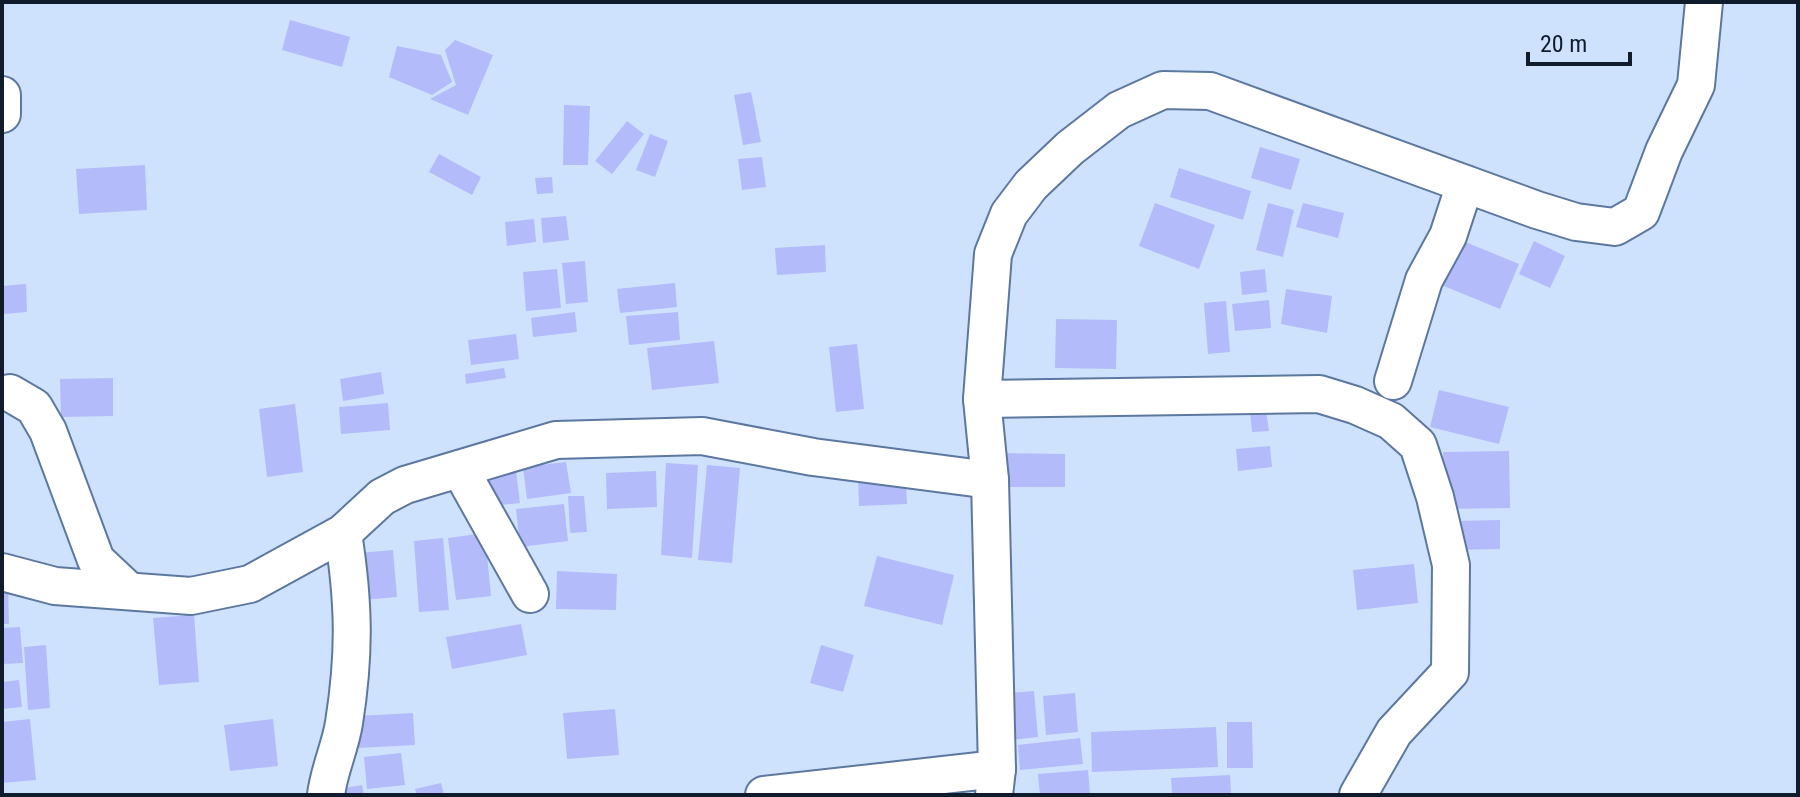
<svg xmlns="http://www.w3.org/2000/svg" width="1800" height="797" font-family="'Roboto Condensed',sans-serif">
	<style>
		.building { fill: #b3bbfa }
		.lines { fill: none; stroke-linecap: round; stroke-linejoin: round }
		.minor-casing { stroke: #5c77a0; stroke-width: 40 }
		.minor { stroke: #fff; stroke-width: 36 }
	</style>
	<rect width="100%" height="100%" fill="#cfe2fd"/>
	<g class="building">
		<path d="M290,20l60,17 -8,30 -60,-17z"/>
		<path d="M455,40l38,15 -25,60 -38,-16 26,-14 -11,-35z"/>
		<path d="M397,46l44,9 11,27 -20,13 -43,-18z"/>
		<path d="M751,92l10,50 -18,3 -9,-50z"/>
		<path d="M564,105l26,1 -2,59h-25z"/>
		<path d="M627,121l17,13 -32,40 -17,-13z"/>
		<path d="M650,134l18,7 -13,36 -19,-7z"/>
		<path d="M1260,147l40,12 -9,31 -40,-12z"/>
		<path d="M439,154l42,23 -9,18 -43,-23z"/>
		<path d="M762,157l4,30 -24,3 -4,-31z"/>
		<path d="M145,165l2,45 -68,4 -3,-45z"/>
		<path d="M1179,168l72,23 -8,29 -73,-23z"/>
		<path d="M552,177l1,16 -16,1 -2,-16z"/>
		<path d="M1155,203l60,22 -16,44 -60,-23z"/>
		<path d="M1268,203l26,7 -11,47 -27,-7z"/>
		<path d="M1303,203l41,10 -6,25 -42,-11z"/>
		<path d="M566,216l3,24 -26,3 -2,-25z"/>
		<path d="M534,219l2,23 -29,4 -2,-24z"/>
		<path d="M1458,239l61,25 -19,45 -61,-25z"/>
		<path d="M1534,241l31,15 -15,32 -31,-14z"/>
		<path d="M825,245l1,27 -49,3 -2,-27z"/>
		<path d="M585,261l3,41 -22,2 -4,-41z"/>
		<path d="M557,269l4,39 -35,3 -3,-39z"/>
		<path d="M1265,269l2,23 -25,3 -2,-23z"/>
		<path d="M675,283l2,24 -57,6 -3,-24z"/>
		<path d="M26,284l1,28 -23,2 -2,-28z"/>
		<path d="M1286,289l46,7 -5,37 -46,-9z"/>
		<path d="M1269,300l2,28 -36,3 -3,-27z"/>
		<path d="M1226,301l4,51 -22,2 -4,-51z"/>
		<path d="M575,312l2,20 -44,5 -2,-19z"/>
		<path d="M678,312l2,28 -51,5 -3,-29z"/>
		<path d="M1056,319l61,1 -1,49 -61,-1z"/>
		<path d="M516,334l3,25 -48,6 -3,-25z"/>
		<path d="M714,341l5,42 -67,7 -5,-42z"/>
		<path d="M857,344l7,65 -28,3 -7,-65z"/>
		<path d="M504,368l2,10 -40,6 -1,-10z"/>
		<path d="M381,372l3,22 -41,7 -3,-22z"/>
		<path d="M113,378v38l-52,1 -1,-38z"/>
		<path d="M1439,390l70,17 -10,37 -69,-17z"/>
		<path d="M388,403l2,27 -49,4 -2,-27z"/>
		<path d="M295,404l8,68 -36,5 -8,-68z"/>
		<path d="M1266,410l3,21 -17,1 -2,-20z"/>
		<path d="M1270,446l2,21 -34,4 -2,-22z"/>
		<path d="M1509,451l1,57 -66,1 -1,-57z"/>
		<path d="M993,453l72,1v33h-72z"/>
		<path d="M566,462l5,31 -44,6 -4,-32z"/>
		<path d="M666,463l32,2 -6,93 -31,-3z"/>
		<path d="M707,465l33,3 -8,95 -34,-3z"/>
		<path d="M516,471l4,32 -30,3 -3,-32z"/>
		<path d="M656,471l1,36 -50,2 -1,-36z"/>
		<path d="M905,473l2,31 -48,2 -1,-31z"/>
		<path d="M568,496h16l3,36 -17,1z"/>
		<path d="M564,504l4,37 -48,6 -4,-38z"/>
		<path d="M1500,520v29l-44,1v-29z"/>
		<path d="M485,533l6,63 -35,4 -8,-62z"/>
		<path d="M443,538l6,72 -30,2 -5,-71z"/>
		<path d="M393,550l4,47 -35,3 -4,-47z"/>
		<path d="M877,556l77,19 -12,50 -78,-19z"/>
		<path d="M1414,564l4,39 -61,7 -4,-40z"/>
		<path d="M557,571l60,3 -1,36 -60,-1z"/>
		<path d="M2,588h6l1,36h-7z"/>
		<path d="M194,615l5,67 -40,3 -6,-67z"/>
		<path d="M521,624l6,31 -75,14 -6,-32z"/>
		<path d="M20,627l3,36 -21,1v-36z"/>
		<path d="M46,645l4,63 -22,2 -4,-63z"/>
		<path d="M821,645l33,10 -11,37 -33,-9z"/>
		<path d="M19,680l3,27 -20,2v-27z"/>
		<path d="M1034,691l4,46 -27,3 -3,-47z"/>
		<path d="M1075,693l3,39 -32,3 -3,-39z"/>
		<path d="M615,709l4,46 -52,4 -4,-46z"/>
		<path d="M413,713l2,32 -57,3 -2,-32z"/>
		<path d="M30,719l6,61 -34,3v-61z"/>
		<path d="M273,719l5,47 -48,5 -6,-46z"/>
		<path d="M1227,722h25l1,46h-26z"/>
		<path d="M1216,727l2,40 -126,5 -1,-40z"/>
		<path d="M1080,738l3,26 -63,6 -2,-25z"/>
		<path d="M401,753l4,32 -38,4 -3,-32z"/>
		<path d="M1088,770l2,25h-50l-2,-21z"/>
		<path d="M1230,775l1,20h-59l-1,-17z"/>
		<path d="M441,783l3,12h-27l-2,-6z"/>
		<path d="M362,785l2,10h-31l-1,-5z"/>
	</g>
	<g class="lines">
		<defs>
			<g id="minor">
				<path d="M2,95v19"/>
				<path d="M1393,381l31,-101 24,-44 17,-52"/>
				<path d="M10,393l24,14 14,24 48,129 33,31"/>
				<path d="M982,399l337,-5 36,11 36,16 27,24 17,52 16,68 -1,107 -56,60 -36,63"/>
				<path d="M460,469l70,125"/>
				<path d="M2,572l53,14 136,10 59,-12 93,-51 39,-36 23,-12 151,-45 146,-4 111,21 177,23"/>
				<path d="M326,795c3,-25 14,-47 18,-72 11,-70 10,-120 -1,-190"/>
				<path d="M764,795l233,-26"/>
				<path d="M994,795l3,-26 -7,-289 -8,-81 11,-145 16,-40 22,-29 39,-37 49,-38 44,-20 47,1 327,119 39,12 39,5 26,-15 23,-61 32,-66 8,-83"/>
			</g>
		</defs>
		<use href="#minor" class="minor-casing"/>
		<use href="#minor" class="minor"/>
	</g>
	<rect width="1800" height="797" fill="none" stroke="#101b2c" stroke-width="8"/>
	<path d="M1528 52v12h102v-12" fill="none" stroke="#101b2c" stroke-width="4"/>
	<text x="1540" y="52" font-size="24" fill="#101b2c" stroke="#cfe2fd" stroke-width="6" paint-order="stroke">20 m</text>
</svg>
